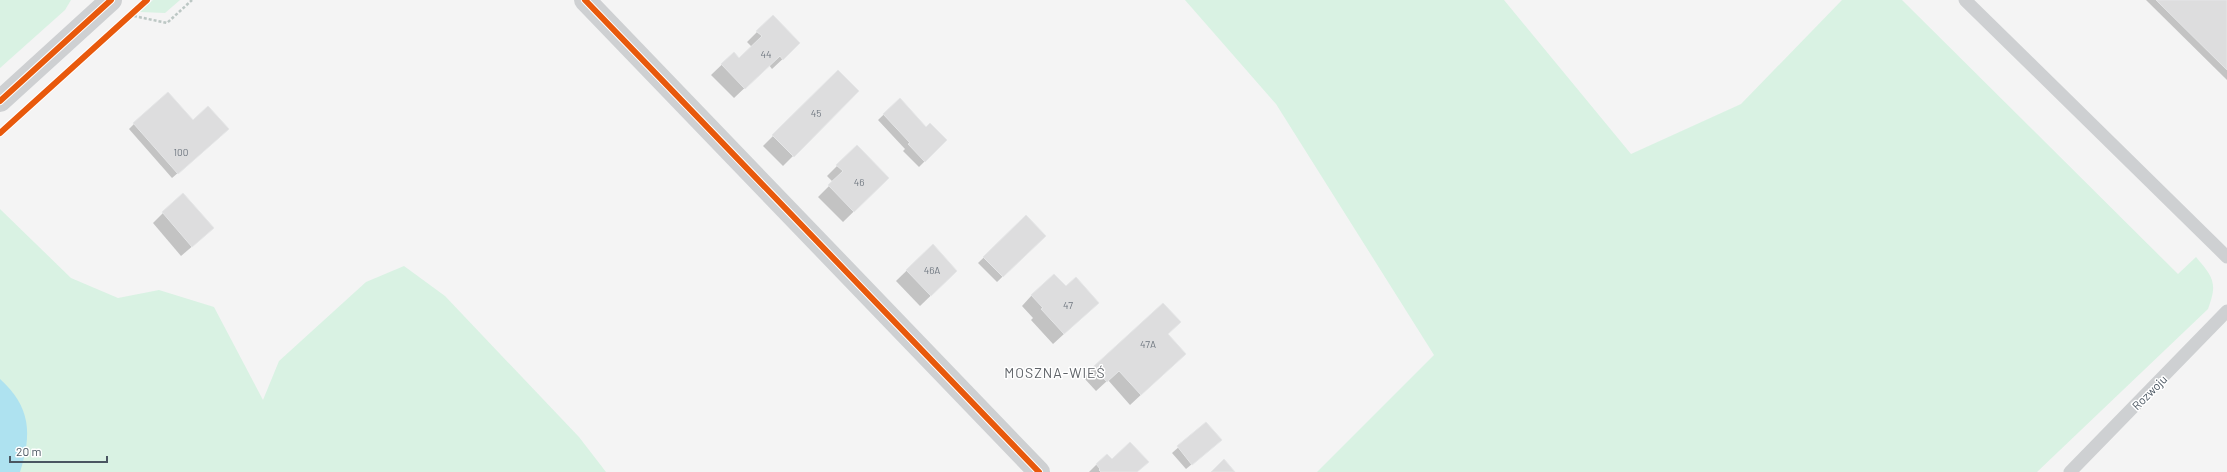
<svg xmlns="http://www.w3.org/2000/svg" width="2227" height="472" font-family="Barlow,sans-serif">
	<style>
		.green { fill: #d9f2e3 }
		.water { fill: #aee2f0 }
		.shadow { fill: #0003 }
		.building { fill: #ddddde; stroke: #e5e6e7 }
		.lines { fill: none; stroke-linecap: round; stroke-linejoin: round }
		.path { stroke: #bcc7c4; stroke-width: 2.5; stroke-dasharray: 3 2; stroke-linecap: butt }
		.service { stroke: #ced0d2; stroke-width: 13 }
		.minor { stroke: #ced0d2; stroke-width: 22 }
		.tertiary { stroke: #ced0d2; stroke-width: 22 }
		.cycleway-casing { stroke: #fff; stroke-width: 8 }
		.cycleway { stroke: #e8590c; stroke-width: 6 }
		.labels { text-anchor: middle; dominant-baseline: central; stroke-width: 3; stroke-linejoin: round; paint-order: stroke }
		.number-label { font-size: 10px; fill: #707881 }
		.street-label { font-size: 12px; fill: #4a5661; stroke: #fff }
		.quarter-label { font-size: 14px; letter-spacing: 1px; fill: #5f6368; stroke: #fff }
	</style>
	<rect width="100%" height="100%" fill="#f4f4f4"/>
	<g class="green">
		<path d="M0,0h71l-6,10 -65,58z"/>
		<path d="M153,0h27l-15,13 -25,-1z"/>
		<path d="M1185,0h319l127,154 110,-50 101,-104h60l276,274 18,-17c17,20 22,26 12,52l-171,163h-720l117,-117 -158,-251z"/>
		<path d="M0,209l71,69 47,20 41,-8 55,17 49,93 16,-39 87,-79 38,-16 41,30 134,141 27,35h-606z"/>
	</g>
	<path class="water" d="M0,379c31,28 32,55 20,93h-20z"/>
	<g class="shadow">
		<path d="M2146,0h81v80z"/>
		<path d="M757,32l31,22 -16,15 -3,-4 -35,33 -23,-23 23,-22 5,6 13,-12 -5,-5z"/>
		<path d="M838,71l20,20 -75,75 -20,-20z"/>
		<path d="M900,99l26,29 20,12 -27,27 -16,-16 2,-2 -27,-29z"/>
		<path d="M193,121l29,14 -50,43 -43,-49 5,-5z"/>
		<path d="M857,146l31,32 -45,44 -25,-25 15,-15 -6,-6z"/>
		<path d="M163,213l39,25 -21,18 -28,-33z"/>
		<path d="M1026,217l19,19 -48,46 -19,-19z"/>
		<path d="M932,246l14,35 -26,25 -24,-25z"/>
		<path d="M1032,295l55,18 -34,31 -22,-24 2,-2 -11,-12z"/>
		<path d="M1185,354l-55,51 -22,-25 -12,11 -12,-13 10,-11z"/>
		<path d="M1206,423l9,22 -29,24 -14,-16z"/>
		<path d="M1112,460l35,2 -10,10h-48l8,-8z"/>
	</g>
	<g class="building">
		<path d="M2156,0h71v70z"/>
		<path d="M773,15l27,28 -17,17 -3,-4 -35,33 -24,-25 13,-12 5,6 23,-22 -6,-5z"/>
		<path d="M838,70l21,21 -65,66 -22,-22z"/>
		<path d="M168,92l25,28 15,-14 21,23 -51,45 -45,-51z"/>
		<path d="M900,98l26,29 4,-4 17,17 -22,22 -17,-18 2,-1 -27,-29z"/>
		<path d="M857,145l32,33 -35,34 -26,-27 15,-14 -7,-6z"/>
		<path d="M183,193l31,35 -22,19 -30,-35z"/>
		<path d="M1026,215l20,21 -43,41 -20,-20z"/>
		<path d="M933,244l24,27 -26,25 -25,-26z"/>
		<path d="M1054,274l12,12 10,-9 23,26 -35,31 -23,-25 2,-1 -12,-13z"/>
		<path d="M1163,303l18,19 -13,12 18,20 -45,41 -22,-24 -12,11 -14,-15z"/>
		<path d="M1206,422l16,18 -30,25 -15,-19z"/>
		<path d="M1130,442l19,20 -12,10h-36l-2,-2 1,-1 -4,-5 11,-10 5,5z"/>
		<path d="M1224,459l11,13h-24z"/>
	</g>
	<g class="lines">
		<path class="path" d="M134,16l33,7 25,-23"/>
		<g class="service">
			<path d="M1965,0l262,257"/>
			<path d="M2070,472l157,-161"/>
		</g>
		<path class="minor" d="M585,0l454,472"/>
		<path class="tertiary" d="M0,101l111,-101"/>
		<defs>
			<g id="cycleway">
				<path d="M585,0l454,472"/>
				<path d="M0,101l111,-101"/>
				<path d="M0,133l147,-133"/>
			</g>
		</defs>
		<use href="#cycleway" class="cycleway-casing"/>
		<use href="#cycleway" class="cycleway"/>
	</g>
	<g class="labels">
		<g class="number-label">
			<text x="766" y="54">44</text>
			<text x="816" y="113">45</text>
			<text x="181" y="152">100</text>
			<text x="859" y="182">46</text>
			<text x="932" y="270">46A</text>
			<text x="1068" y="305">47</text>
			<text x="1148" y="344">47A</text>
		</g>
		<g class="street-label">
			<text transform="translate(2149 392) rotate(-45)">Rozwoju</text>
		</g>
		<g class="quarter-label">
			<text x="1055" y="372">MOSZNA-WIEŚ</text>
		</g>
	</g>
	<path d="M10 456v6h97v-6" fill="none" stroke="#4a5661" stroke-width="2"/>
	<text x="16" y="456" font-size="12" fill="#4a5661" stroke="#ffffff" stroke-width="3" paint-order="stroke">20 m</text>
</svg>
